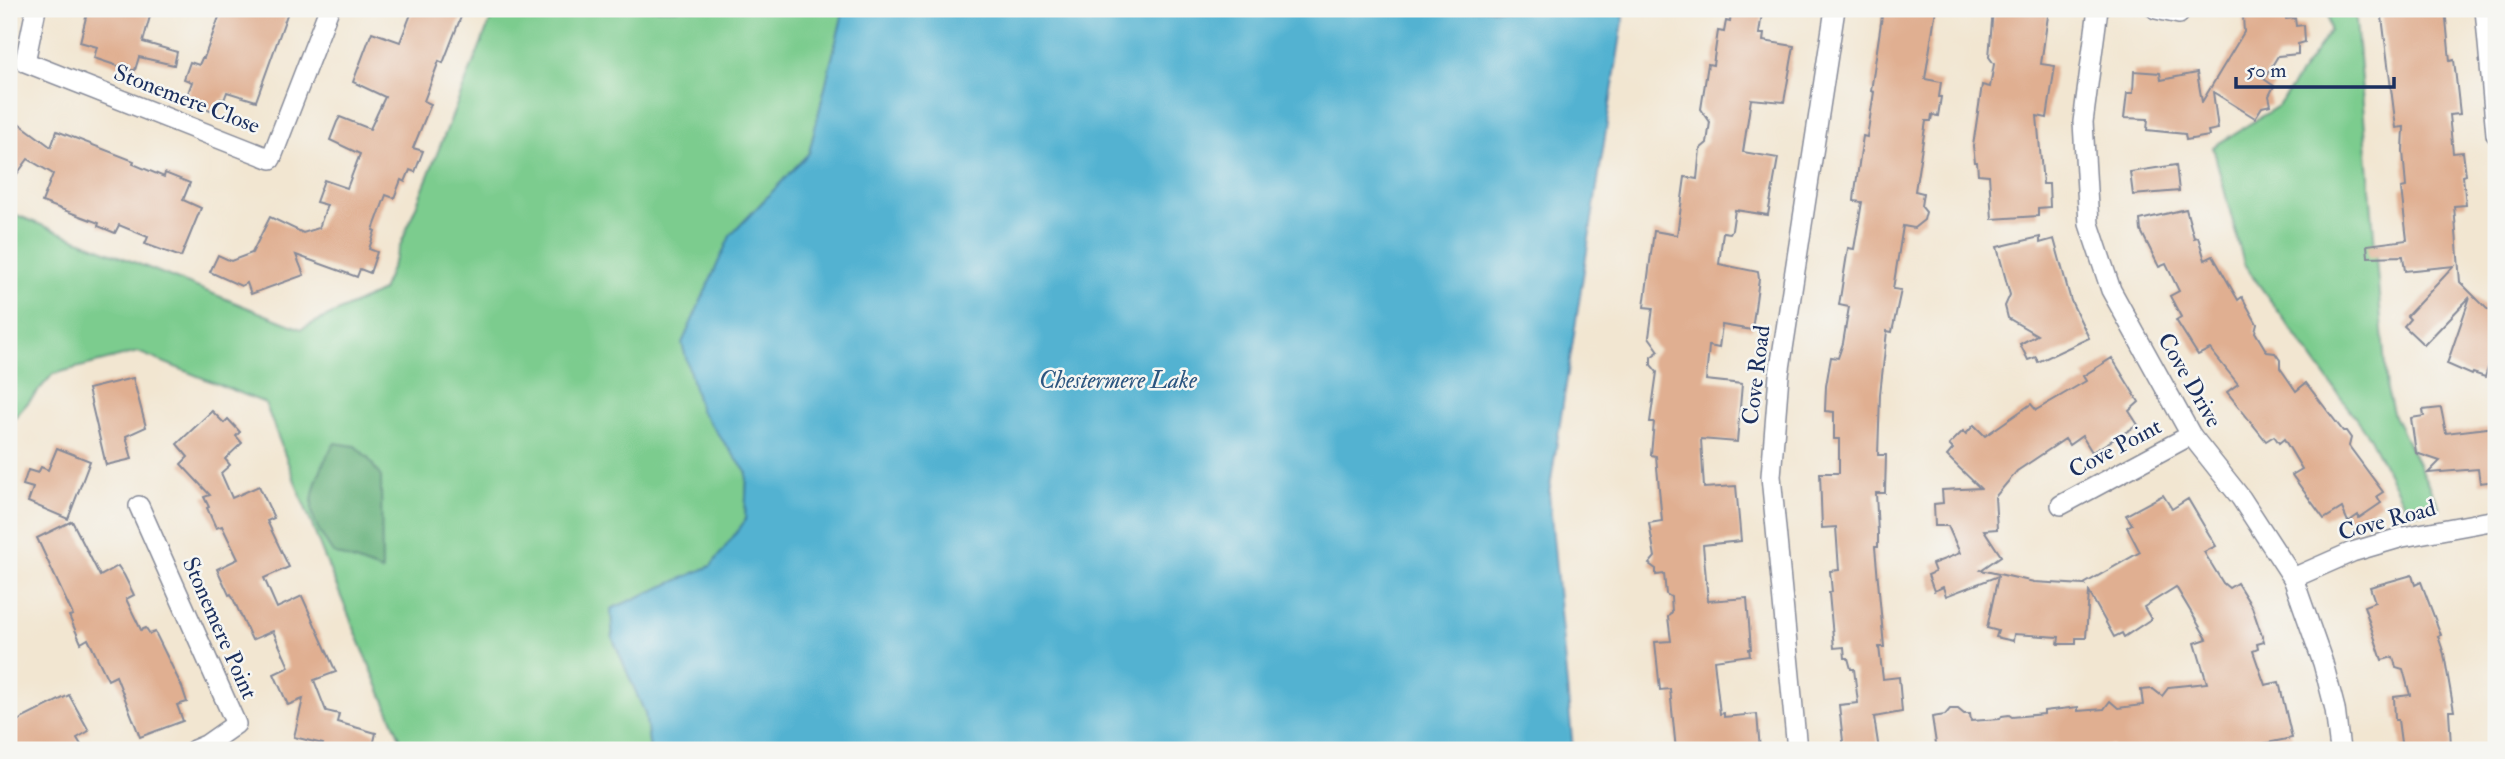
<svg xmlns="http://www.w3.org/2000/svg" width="2505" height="759" font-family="'IM FELL Double Pica',serif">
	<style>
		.green { fill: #7bcc8e; stroke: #4b7e76; stroke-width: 2 }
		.forest { fill: #64b079; stroke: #40706c; stroke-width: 2 }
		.water { fill: #52b2d1; stroke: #367098; stroke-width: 2 }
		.building { fill: #e0af91 }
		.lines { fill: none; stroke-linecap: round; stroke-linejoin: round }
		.minor-casing { stroke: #868a98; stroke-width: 22 }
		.minor { stroke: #fff; stroke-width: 19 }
		.labels { text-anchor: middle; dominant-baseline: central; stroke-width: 5; stroke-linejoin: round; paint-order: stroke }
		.street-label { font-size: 23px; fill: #1b2f5e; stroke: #f6f6f2 }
		.water-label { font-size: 24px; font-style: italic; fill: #2c5680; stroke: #f6f6f2 }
	</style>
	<rect width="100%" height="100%" fill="#f6f6f2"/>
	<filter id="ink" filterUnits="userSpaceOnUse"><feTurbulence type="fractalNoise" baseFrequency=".0143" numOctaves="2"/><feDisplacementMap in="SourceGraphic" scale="14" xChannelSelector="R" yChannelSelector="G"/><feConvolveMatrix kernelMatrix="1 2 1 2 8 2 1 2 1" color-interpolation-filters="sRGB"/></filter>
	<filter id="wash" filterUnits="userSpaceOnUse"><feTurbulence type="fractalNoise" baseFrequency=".00686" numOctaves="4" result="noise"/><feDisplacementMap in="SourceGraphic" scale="28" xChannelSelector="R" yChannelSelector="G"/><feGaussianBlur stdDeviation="1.57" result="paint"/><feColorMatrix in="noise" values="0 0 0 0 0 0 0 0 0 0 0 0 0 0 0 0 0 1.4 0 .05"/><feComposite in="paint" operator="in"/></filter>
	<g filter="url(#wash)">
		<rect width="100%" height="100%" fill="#f2e6d1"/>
		<g class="green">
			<path d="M495,9h349l-35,144 -79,83 -30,173 47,64 -2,48 -34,45 -100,43 2,30 32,74 5,37h-245l-82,-196 -58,-151 -127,-51 -85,22 -44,50v-212l292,117 81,-38z"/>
			<path d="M2328,9h27l32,381 7,26 46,92 -31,6 -39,-76 -126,-174 -31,-117 65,-41 52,-75z"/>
		</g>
		<path class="forest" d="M335,443l20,3 13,12 13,19 1,94 -49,-18c-21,-32 -28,-43 -14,-79 4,-10 9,-22 16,-31z"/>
		<path class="water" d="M844,9h781l-76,484 24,257h-923l-5,-37 -32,-74 -2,-30 100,-43 34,-45 2,-48 -47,-63 -18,-67 48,-107 79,-83z"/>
		<g id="blocks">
			<g class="building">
				<path d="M88,9h64l-9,33 34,10 -3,13 -35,-8 -4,13h-5l-36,-12 3,-11 -17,-5z"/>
				<path d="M222,9h67l-33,92 -29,-9 -3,8 -3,-1 -5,13 -31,-11 7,-19 -8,-3 6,-17 9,3 3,-7h2z"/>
				<path d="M413,9h51l-21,54 -4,-2 -15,40 7,3 -18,44 10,3 -8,21 -5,-2 -5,12 -4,-2 -7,18 -8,-3 -13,35 2,1 -6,18 8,3 -7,21 -10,-4 -3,8 -61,-22 8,20 -53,19 -4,-11 -6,3 -31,-14 8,-17 13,6 21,-8 18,-36 33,16 16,-5 8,-23 -11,-3 8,-22 23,8 13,-34 -30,-14 7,-18 3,-5 30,12 15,-32 -32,-15 17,-45 2,-5 28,10z"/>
				<path d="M1731,9l31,4 -3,21h5l-1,7 31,5 -10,56 -33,-3 -6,40 -2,13 35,6 -10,57 -33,-5 -3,20 -2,3 -7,-1 -4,32 39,8 1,7 -7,51 -30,-5 -3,23 -10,-2 -3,34 36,4 -5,58 -36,-3 3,49 32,-2 5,55 -38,4 5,56 39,-3 4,51h-2l1,6 -36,5 6,54 4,-1v4l33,-3 3,36h-84l-6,-61 -10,1 -5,-48 16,-1 -3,-24 4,-5 -1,-15 -5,-3 -2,-20 -8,1v-6l-7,-5 6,-7 -6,-34 13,-2 -6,-65 -5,-1 3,-33h-4l7,-50 -6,-7v-8l8,-6 -10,-14 4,-29 -9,-1 10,-76 23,4 8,-58 12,2 3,-30 7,-6 3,-21 -9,-13 7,-45 5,1 5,-34 6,1 2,-11 4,1z"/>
				<path d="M1883,9h53l-11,70 16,3 -2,15h2l-3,19 -6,-1 -1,6h-5l-11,70 8,2 -2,13 5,6 -2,8 -10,8 -11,-2 -10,63 8,1 -9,42 -5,-1 -7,63 -2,61h8l-1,38h-9l2,40v14h-3l9,100h-5l4,32 16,-2 3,35 -28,5 5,33h-35l-5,-45 19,-2 -4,-34h-3l-3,-11h-3l-1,-11 -10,1 -5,-55 3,-1 -2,-21 9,-1 -3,-43 -14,1 -2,-55h19v-34h-5v-27l-9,-1 1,-25 5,-29 7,1 5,-15 6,-36 -10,-2 9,-57 6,1 8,-47 -8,-1 1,-10 8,-55 4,1 7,-45 -3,-1z"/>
				<path d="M1993,9h56l-8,55 14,2 -8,52 -10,-2 6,68h6l1,23 -12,1v8l-46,3 -3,-44 -11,-1 -1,-12h-2l-2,-16 9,-61 8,2 4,-23 -5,-7z"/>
				<path d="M2381,9h64l5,52 4,-1 6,54 -11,1 4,38 10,-1 3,23 -3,1 3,29 -12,1 6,76 27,27 9,3v32l-11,33 -12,-4 -1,2 -25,-11 23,-67 -46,48 -20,-19 6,-7 -3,-3 47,-50 -49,5 -2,-15 -35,1 -1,-12 40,-5 -6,-52 5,-1 -3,-36 1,-24 -8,1z"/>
				<path d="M2285,13l1,6 9,-1 1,8 8,-1 1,17 -7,2v10l-20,2 -14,23 10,7 -5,10 2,9 -9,2 -7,11 -42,-26 5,37 -10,2 1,5 -23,4 -1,-6 -38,-4 1,-11 -24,-1 3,-25h6l1,-22 26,2 1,7 36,-7 5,29 42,-70 -1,-16z"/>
				<path d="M9,116l42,31 6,-16 77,30 -1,3 31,13 1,-4 25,10 -7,17 18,8 -20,49 -36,-13 3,-7 -29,-12 -4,8 -17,-7 1,-3 -57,-21 11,-28 -25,-15 -19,26z"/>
				<path d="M2176,165l3,26 -46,4 -3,-23z"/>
				<path d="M2186,209l8,29 4,-1 7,23 8,-4 25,44 4,-3 15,27 -2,8 12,20 8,1 5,7v8l16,23 10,-8 37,48h3l5,7 -2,8 34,46 -6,4 4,7 -22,15 -1,-3 -10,7 -6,-14 -18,11 -32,-44 10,-6 -18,-30 -5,4 -5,-7 -8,5 -39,-49 11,-8 -28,-35 -12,6 -22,-35 5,-3 -11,-21 9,-5 -13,-27 -7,3 -18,-36 -1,-11z"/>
				<path d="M2040,237v6l14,-4 17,62 18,37 -51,24 -2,-5 -8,3 -8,-16 17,-9 -29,-17 -3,-12 5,-11 -13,-48z"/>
				<path d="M2112,358l27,44 -10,9 9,14 -46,27 -10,-16 -13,9 -4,-6 -48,32 -22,26 2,32 -13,1 17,26 -20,14 53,12 51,3 -1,-1 56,-32 -13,-25 5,-3 -6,-9 37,-20 9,14 16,-10 28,47 -12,6 19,31 6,5 8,-5 15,24 12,35 -7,2 1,5 -5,2 12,34 14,-3 13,56 -30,6 1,6h-149l-1,-4 -33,4h-143l-5,-33 13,-2 5,-6h8l6,5h6l1,7 29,-2 2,-3 7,-1 3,2 32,-3v-3l34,-4v4l26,-2 6,-8 8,7 25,-3 -2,-15 12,-1 9,7 7,-9 38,-4 -12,-40 12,-4 -31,-52 -32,20 7,12 -27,18 -2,-4 -8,4 -25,-45 -3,46h-10v6h-18l1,-7 -45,-3 -1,7 -17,-4 2,-6 -11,-3 11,-52 -52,20 -3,-9 -9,4 -6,-16 7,-3 -3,-8 28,-11 -12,-27h-13l-1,-22 9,-1 -1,-13 38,-2 -33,-32 6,-7 -4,-4 14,-14 3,3 8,-9 11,11 46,-32 5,6 50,-29 -3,-5z"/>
				<path d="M133,378l13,49 -20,9 6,23 -26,6 -18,-76z"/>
				<path d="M2441,408l5,25 50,-6v54l-16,2 -2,-14 -50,4 12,-12 -24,-8 -5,-35 13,-2 -1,-6z"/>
				<path d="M212,411l12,12 4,-4 12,13 -4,4 6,7 -17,16 5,6 -9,8 11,25 27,-12 15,32 -7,3 22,46 -25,11 13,30 25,-12 34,76 -22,8 12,31 13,3 -2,8 39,11 -4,17h-51l2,-6 -29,-7 9,-38 -15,6 -14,-31 15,-7 -16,-36 -21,9 -21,-46 -2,1 -12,-26 21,-10 -16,-33 -6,2 -9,-20 2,-1 -5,-10 6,-2 -29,-31 7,-7 -11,-13z"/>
				<path d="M57,448l33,13 -22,58 -40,-17 5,-14 -10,-3 5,-15 10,3 3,-6 7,3z"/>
				<path d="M72,521l28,55 18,-10 6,9 10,20 -8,4 15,31 5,-2 4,6 5,-2 27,55 5,15 -10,3 6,16 -43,16 -24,-61 -8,4 -20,-41 -7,4 -12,-27 4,-1 -36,-77z"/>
				<path d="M2412,575l3,10 6,-3 20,53 -3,1 6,18 10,57h-5l2,35 -5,4h-44l-4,-30h-3l-1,-23 16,-2 -7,-26 -7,-2 -3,-10 -11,3 -18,-54 11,-4 -5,-15z"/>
				<path d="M69,695l20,36 -12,7 7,12h-75v-25z"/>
			</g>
		</g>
	</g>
	<g filter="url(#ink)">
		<use href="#blocks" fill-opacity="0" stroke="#868a98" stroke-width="2"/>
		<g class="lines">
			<defs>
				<g id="minor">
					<path d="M36,9l-11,53 246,97 58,-150"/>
					<path d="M2098,9l-15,113 6,102 22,66 80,145 50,63 52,80 30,85 12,46 5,41"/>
					<path d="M2156,9l23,5"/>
					<path d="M2485,9l11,125"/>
					<path d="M2061,505l130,-70"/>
					<path d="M139,506l97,218 -30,21 -12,5"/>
					<path d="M2293,578l59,-26 51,-15 93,-17"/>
					<path d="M1797,750l-26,-274 8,-101 56,-366"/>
				</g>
			</defs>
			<use href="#minor" class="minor-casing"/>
			<use href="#minor" class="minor"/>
		</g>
	</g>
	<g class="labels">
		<g class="street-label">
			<text transform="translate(187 99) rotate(21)">Stonemere Close</text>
			<text transform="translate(1756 375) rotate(-83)">Cove Road</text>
			<text transform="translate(2190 380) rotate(60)">Cove Drive</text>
			<text transform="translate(2115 448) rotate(-28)">Cove Point</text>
			<text transform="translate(2387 520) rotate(-15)">Cove Road</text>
			<text transform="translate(220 628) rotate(66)">Stonemere Point</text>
		</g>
		<g class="water-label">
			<text x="1118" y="380">Chestermere Lake</text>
		</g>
	</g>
	<rect width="2505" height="759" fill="none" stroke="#f6f6f2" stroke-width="35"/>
	<path d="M2236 77v10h158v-10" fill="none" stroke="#1b2f5e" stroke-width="3.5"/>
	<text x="2246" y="77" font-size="21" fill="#1b2f5e" stroke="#f6f6f2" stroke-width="5" paint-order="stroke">50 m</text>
</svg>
